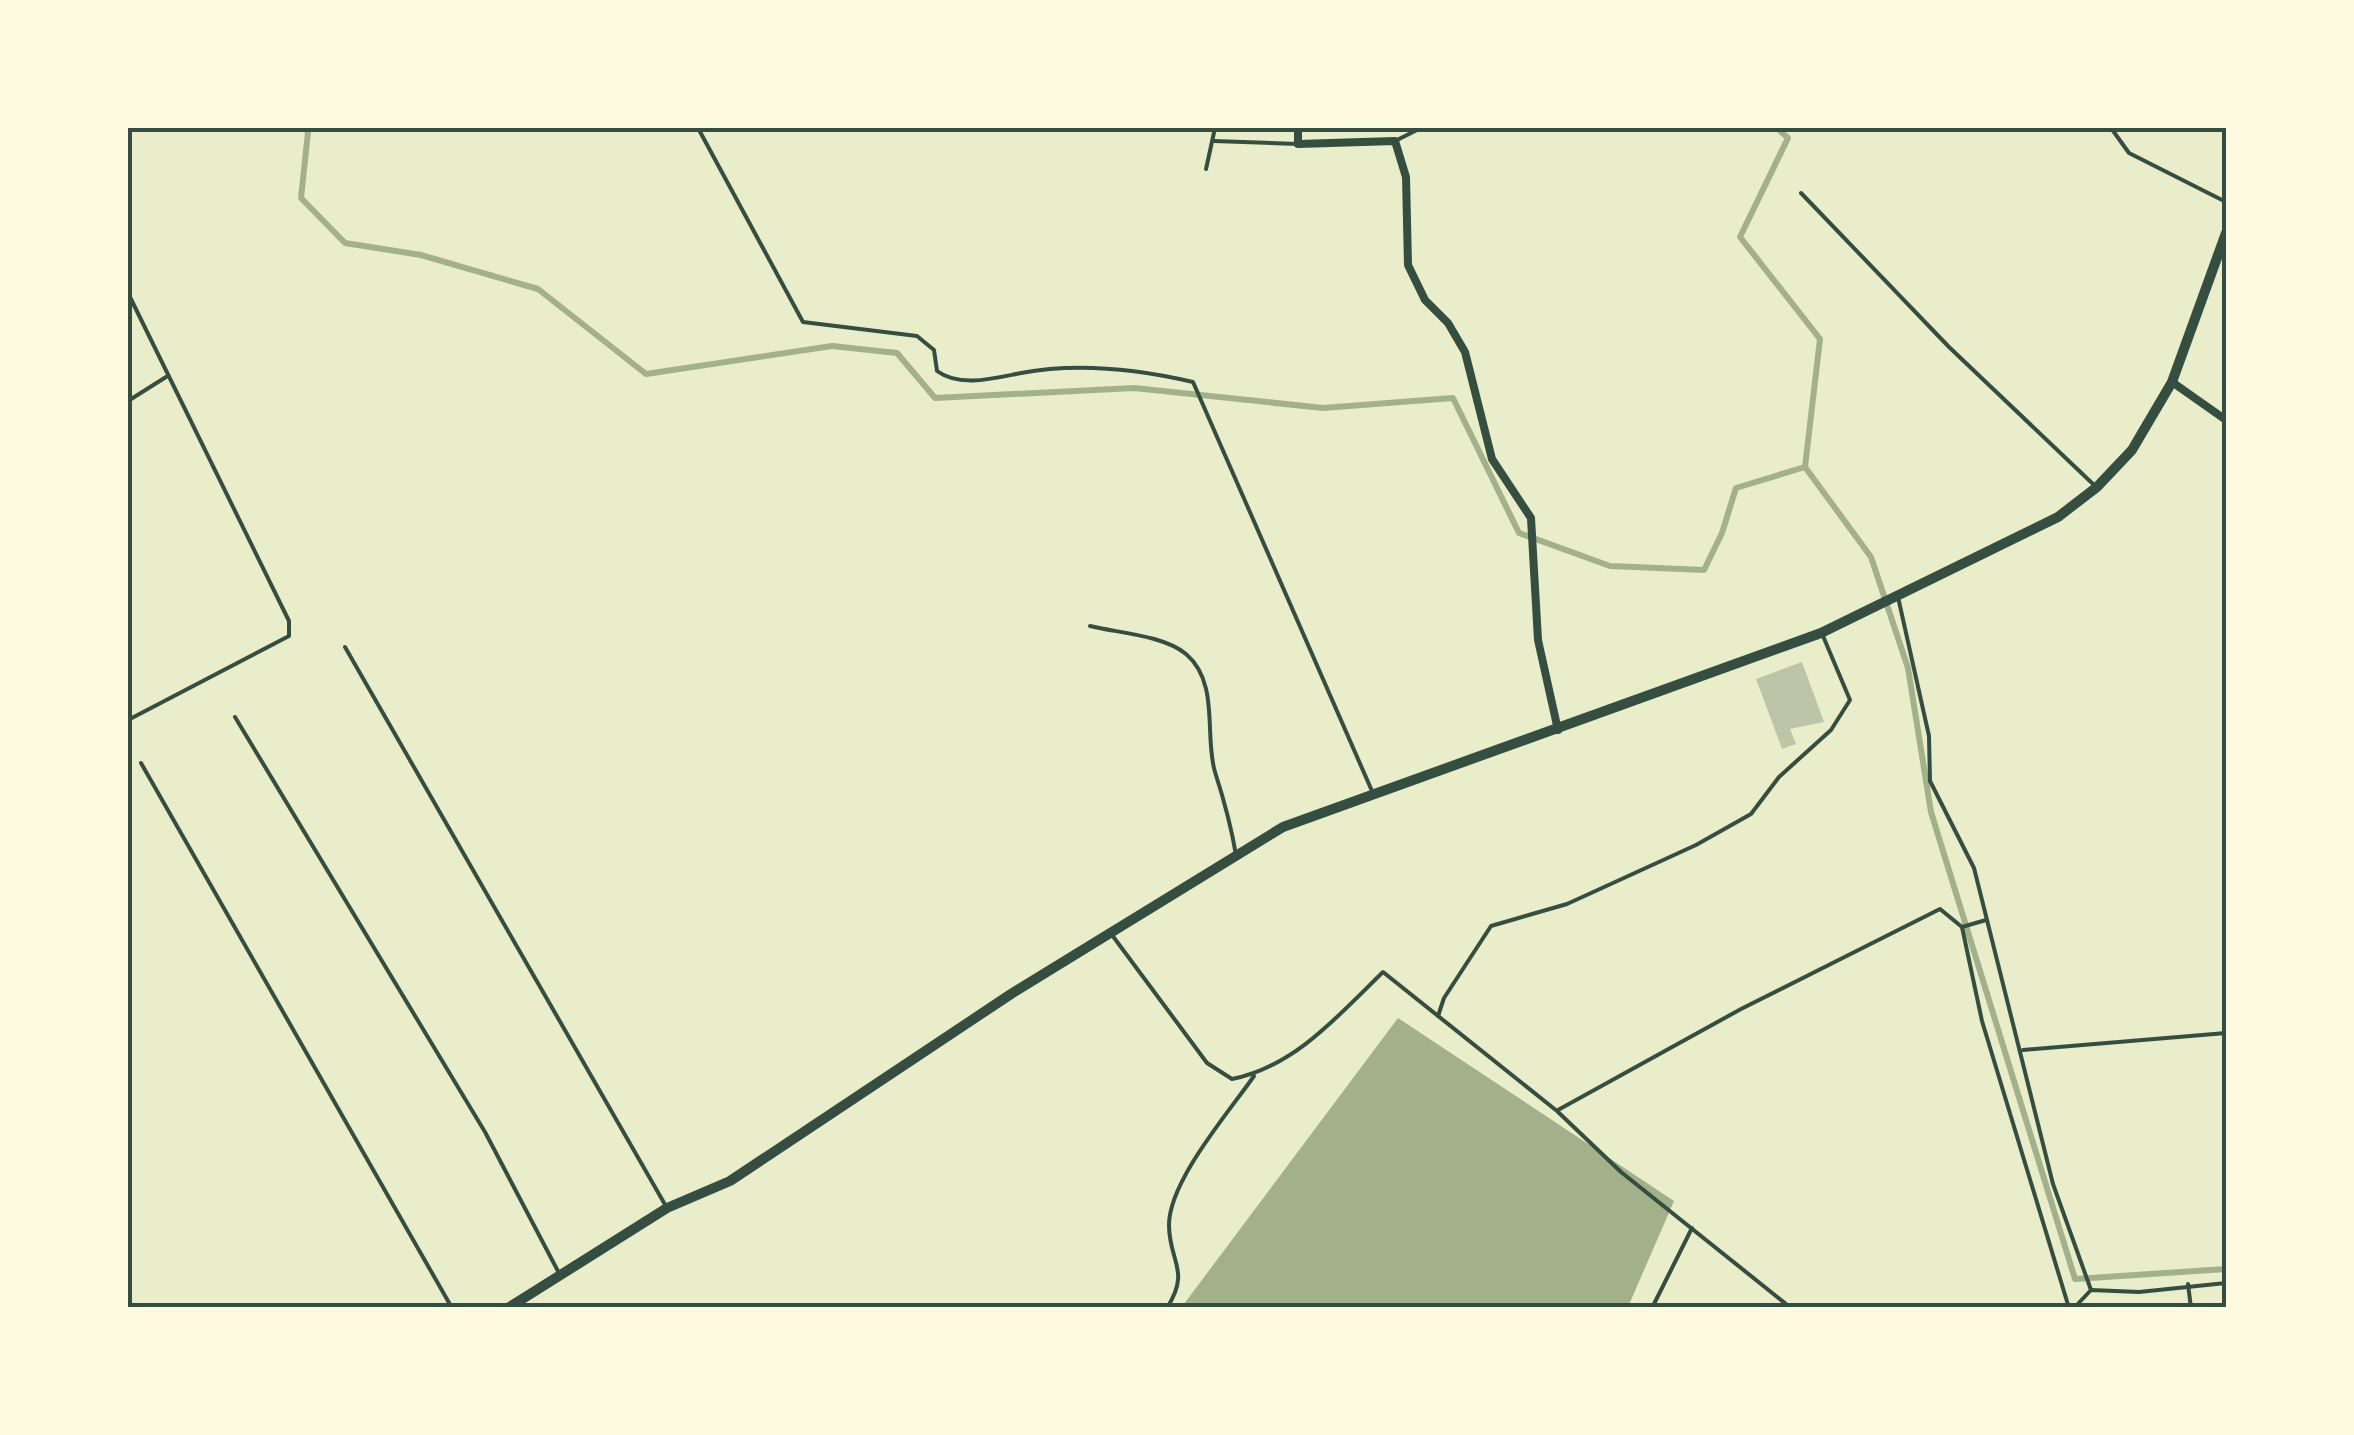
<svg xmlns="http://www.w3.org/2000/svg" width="2354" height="1435" font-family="Figtree,sans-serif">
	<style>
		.water { fill: #a3b18a }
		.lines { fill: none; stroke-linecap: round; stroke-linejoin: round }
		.stream { stroke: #a3b18a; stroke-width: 6 }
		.building { fill: #bcc5a7 }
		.service { stroke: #344e41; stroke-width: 4 }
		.minor { stroke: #344e41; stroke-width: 8 }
		.tertiary { stroke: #344e41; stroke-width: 10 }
		.neatline { fill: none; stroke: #344e41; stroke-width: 4 }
	</style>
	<rect width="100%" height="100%" fill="#e9edc9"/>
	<path class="water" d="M1398,1018l276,183 -46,106 -447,1z"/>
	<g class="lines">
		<g class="stream">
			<path d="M304,128l4,4 -7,66 44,45 76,12 117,34 108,85 186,-28 65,7 38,45 199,-10 189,20 130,-10 66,135 91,33 94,4 18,-37 14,-45 69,-21"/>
			<path d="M1777,128l11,10 -48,99 80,102 -15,128 66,90 37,111 23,144 144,467 151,-10"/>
		</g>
	</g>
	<path class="building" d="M1802,662l22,60 -34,7 6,15 -14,5 -26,-70z"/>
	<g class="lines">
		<g class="service">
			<path d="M698,128l105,194 114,14 17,14 3,21c23,17 58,7 84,2 58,-11 116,-4 172,9l179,409"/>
			<path d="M2111,128l18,25 97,49"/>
			<path d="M1214,141l84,3"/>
			<path d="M1395,141l26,-13"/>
			<path d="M1206,169l9,-41"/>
			<path d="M1801,193l148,154 144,137"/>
			<path d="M128,293l161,328v15l-161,84"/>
			<path d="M128,401l38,-24"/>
			<path d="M1898,597l31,139 1,45 44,87 79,316 38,106"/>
			<path d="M1090,626c28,7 73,9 96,28 34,29 18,82 29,118 9,28 16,53 21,83"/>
			<path d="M345,647l322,561"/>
			<path d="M235,717l250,415 75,143"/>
			<path d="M141,763l311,545"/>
			<path d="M1962,927l20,94 87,287"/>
			<path d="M1962,927l24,-7"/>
			<path d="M1112,935l95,128 25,16c62,-12 107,-64 151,-107l174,139 64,61 170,136"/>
			<path d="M1438,1016l6,-18 47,-72 76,-22 129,-59 55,-31 28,-37 52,-47 19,-30 -27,-64"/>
			<path d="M2023,1050l203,-17"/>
			<path d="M1558,1110l183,-101 199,-100 22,18"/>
			<path d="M2188,1284l3,24"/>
			<path d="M1167,1308c24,-38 2,-46 2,-83 0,-44 60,-113 85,-149"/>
			<path d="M1652,1308l40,-80"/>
			<path d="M2074,1308l17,-18 48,2 87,-9"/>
		</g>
		<g class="minor">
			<path d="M1298,128v16l97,-3 11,36 2,88 17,35 23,23 17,29 27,107 39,59 7,122 20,90"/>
			<path d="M2172,382l54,38"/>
		</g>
		<path class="tertiary" d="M508,1308l159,-100 63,-27 281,-187 272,-167 538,-194 237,-116 39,-30 35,-37 40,-68 54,-149"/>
	</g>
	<rect width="2354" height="1435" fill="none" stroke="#fefae0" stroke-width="260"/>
	<rect x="130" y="130" width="2094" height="1175" class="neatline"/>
</svg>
